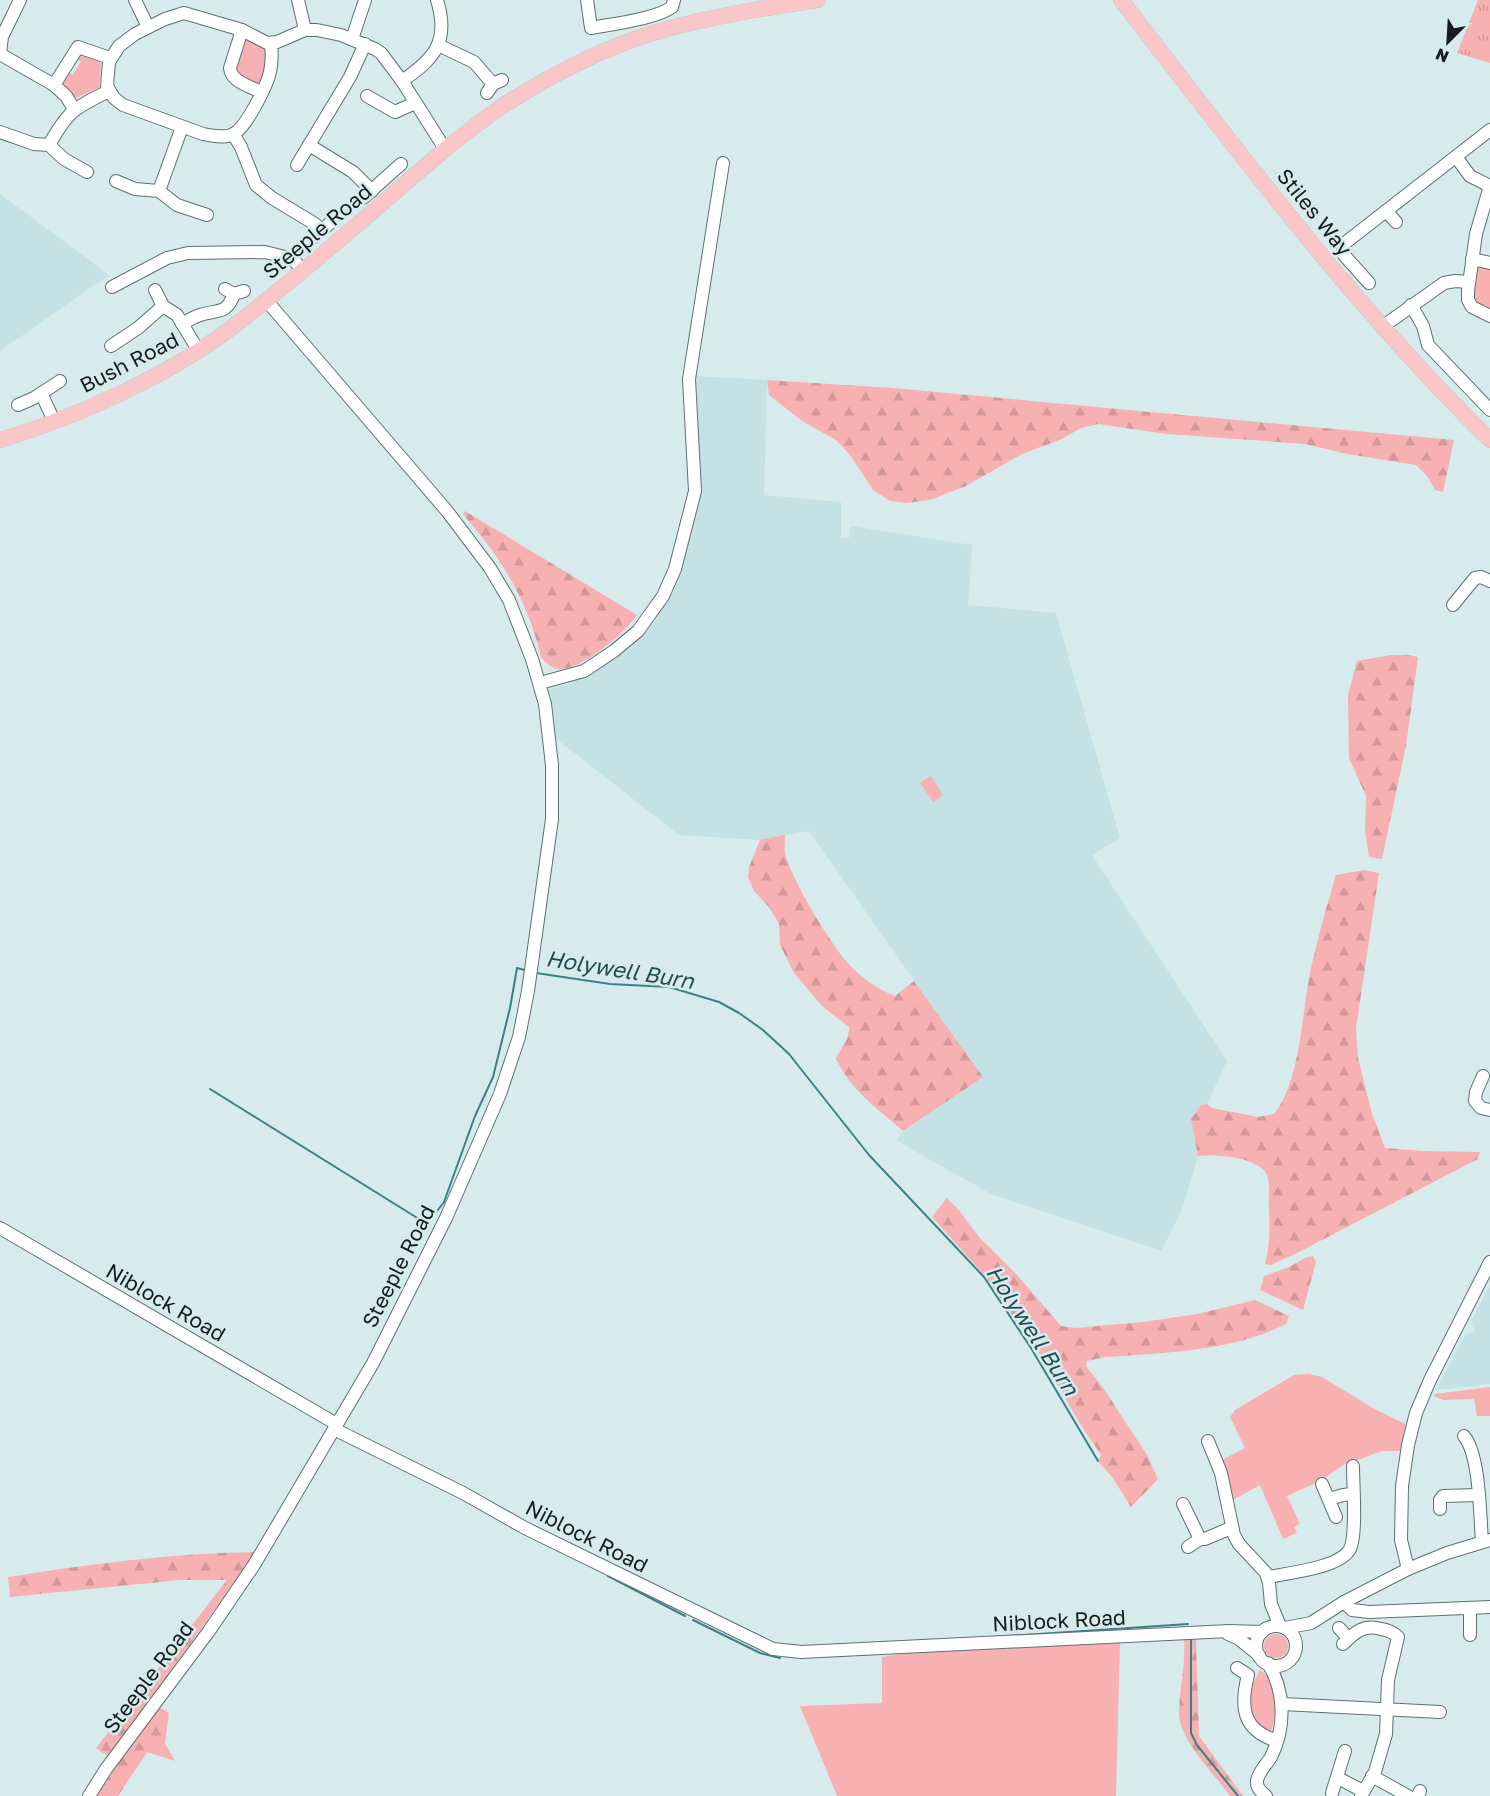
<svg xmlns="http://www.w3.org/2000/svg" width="1490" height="1796" font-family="'Golos Text',sans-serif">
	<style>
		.built { fill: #c4e1e5 }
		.grass { fill: #f7b1b2 }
		.forest { fill: url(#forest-firs) }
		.park { fill: url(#park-tufts) }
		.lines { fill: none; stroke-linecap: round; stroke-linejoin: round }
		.stream { stroke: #3c818a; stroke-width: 2 }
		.minor-casing { stroke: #5f7072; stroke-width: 14 }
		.major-casing { stroke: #c7c9c9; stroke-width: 16 }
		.minor { stroke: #fff; stroke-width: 12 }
		.major { stroke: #fbc6c7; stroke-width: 15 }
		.labels { text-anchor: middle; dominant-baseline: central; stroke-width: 5; stroke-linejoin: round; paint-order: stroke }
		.street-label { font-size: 21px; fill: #161d1e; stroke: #d7ebed }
		.water-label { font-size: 22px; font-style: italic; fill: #224d52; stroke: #d7ebed }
	</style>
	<defs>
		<pattern id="forest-firs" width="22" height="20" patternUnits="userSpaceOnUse" patternTransform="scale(1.5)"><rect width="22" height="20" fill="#f7b1b2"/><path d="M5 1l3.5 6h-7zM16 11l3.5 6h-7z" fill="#d39899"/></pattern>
		<pattern id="park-tufts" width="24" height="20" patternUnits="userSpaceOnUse" patternTransform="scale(1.5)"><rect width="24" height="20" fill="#f7b1b2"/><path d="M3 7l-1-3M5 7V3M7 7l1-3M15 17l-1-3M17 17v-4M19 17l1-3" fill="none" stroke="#d39899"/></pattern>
	</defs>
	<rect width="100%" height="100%" fill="#d7ebed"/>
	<g class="built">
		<path d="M0,194l109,81 -109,76z"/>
		<path d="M695,376l72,4 -3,115 77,7v36h8l2,-12 121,19 -4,60 88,8 64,225 -28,17 135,206 -20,43 -6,1 -10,14 7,37 -16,53 -21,42 -170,-57 -94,-53 4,-8 81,-56 -173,-246 -49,9 -81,-5 -125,-98 -8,-47 24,-7 23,-11 34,-21 24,-24 23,-37 12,-35 11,-64z"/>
		<path d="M1490,1285v99l-54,6 29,-56 10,-2 -4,-11z"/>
	</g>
	<g class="grass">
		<path d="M245,36l17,9 5,7 -1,15 -8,18 -17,-5 -7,-14z"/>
		<path d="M81,53l18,5 2,6 -2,24 -23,10 -13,-13 1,-4 -1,-2 4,-8 5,4 9,-13 -5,-4z"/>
		<path d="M1479,265l11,1v44l-16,-5 -2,-5z"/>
		<path d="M931,776l12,19 -10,7 -13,-19z"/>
		<path d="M1309,1374l13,3 51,31 34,17 -7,26h-18l-27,10 -7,1 -28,19 -33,15 13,28 -6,3 3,6 -14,6 -23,-54 -27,15 -11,-40 23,-12 -15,-31 5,-7 59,-35z"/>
		<path d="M1490,1387v29h-13l-3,-17 -31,1 -9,-4 1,-2z"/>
		<circle cx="1276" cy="1646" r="12"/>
		<path d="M1120,1643l-4,153h-279l-37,-90 82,-3v-46l23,-4z"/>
		<path d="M1260,1670c20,10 17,44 11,62 -25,-10 -22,-25 -21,-48l4,-2z"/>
	</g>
	<g class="forest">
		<path d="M767,380l126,8 561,52 -11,52 -8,-2 -8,-14 -11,-11 -69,-11 -42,-10 -138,-10 -69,-10 -17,4 -19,11 -40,15 -56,32 -36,14 -24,3 -16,-2 -17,-11 -23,-35 -14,-15 -34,-19 -33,-26z"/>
		<path d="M465,511l172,104c-12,18 -54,54 -77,54 -8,0 -14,-6 -19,-12 -13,-55 -38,-97 -75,-139l-3,-4z"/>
		<path d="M1391,655h17l10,2 -12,89 -24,113 -13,-2 -4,-26 1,-35 -17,-38 -1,-63 9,-34z"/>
		<path d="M785,835c0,6 -1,13 0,18 7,28 43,86 61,108 12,14 32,29 49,35l19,-15 69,96 -80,54c-24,-21 -54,-42 -67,-73 5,-10 14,-20 13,-31l-26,-20 -29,-34 -14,-28 -1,-21 -10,-17 -15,-16 -6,-14 1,-10 11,-27z"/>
		<path d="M1364,870l15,3 -23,156 2,29 14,56 13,34 38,3 57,1 -2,7 -183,95 -24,11 -6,-1c5,-19 5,-37 4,-56 -1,-10 2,-23 -2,-33 -9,-19 -52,-21 -69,-19l-7,-37 10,-14 6,-1 5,4 46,9 16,-3c25,-30 28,-97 35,-136 7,-35 17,-69 27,-103z"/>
		<path d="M947,1198l12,12 20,27 39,39 43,50 14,2 68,-6 54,-8 58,-14 34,16 -3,8c-53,27 -122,29 -181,33l-18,4 -1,5 18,23 43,66 11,24 -27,28 -19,-30 -14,-16 3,-6 -22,-33 -41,-70 -52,-75 -54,-60z"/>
		<path d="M1313,1256l3,6 -13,48 -43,-20 4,-14 23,-8 20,-11z"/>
		<path d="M256,1552l-147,205 -13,-9 131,-168h-47l-170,17 -2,-20c82,-13 165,-24 248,-25z"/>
		<path d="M1184,1639h12l3,97 44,60h-13c-15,-21 -51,-57 -51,-82 0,-25 7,-49 5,-75z"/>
		<path d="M161,1708l8,5 -4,31 10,17 -28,-9 -29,44h-22l61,-87z"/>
	</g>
	<path class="park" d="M1478,0h12v63l-33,-10z"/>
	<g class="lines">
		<g class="stream">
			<path d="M536,973l74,11 59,3 50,15 20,11 24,17 26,24 80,101 115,122 47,71 67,113"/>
			<path d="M210,1089l217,135 17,-22 31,-86 18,-39 17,-69 7,-40 8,2"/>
			<path d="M608,1576l77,40"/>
			<path d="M693,1620l67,33 20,5"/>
			<path d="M993,1637l195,-13"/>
			<path d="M1191,1640v93l6,12 41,51"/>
		</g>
		<defs>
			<g id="minor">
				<path d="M135,0l13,27"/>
				<path d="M298,0l7,30"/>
				<path d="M587,0l4,28c21,-4 65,-9 81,-21l2,-7"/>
				<path d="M242,30l-12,38c1,14 20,18 31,24"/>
				<path d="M352,39l13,-39"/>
				<path d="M271,44c1,9 1,19 -1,28 -3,14 -23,53 -35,61 -8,6 -22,3 -32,1l-80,-29 -9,-7 -7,-12 2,-24 10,-16 16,-12 30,-15 19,-6 58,17 25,13 10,-1 28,-12h12l24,5 34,14 6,4 21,28 43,68"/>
				<path d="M438,45l36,17 19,22"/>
				<path d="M0,53l2,-16 18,-37"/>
				<path d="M0,54l54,31 12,11 8,13"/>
				<path d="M402,81c32,-22 48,-39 35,-81"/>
				<path d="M54,85l24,-38 32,11"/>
				<path d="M487,93l6,-9 9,-4"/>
				<path d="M367,96l28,16 20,-9"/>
				<path d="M0,132l34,12 15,1 15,14 23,13"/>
				<path d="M233,134l8,13 15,38 16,13 43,26 6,7"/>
				<path d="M49,145c19,-34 25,-37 60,-54"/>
				<path d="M309,145l44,27 19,19"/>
				<path d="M1456,157l14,19 20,10 -14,48 -8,57v9l4,7 18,9"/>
				<path d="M297,165l53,-88 15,-33"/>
				<path d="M116,181l19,8 24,2 18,14 30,10"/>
				<path d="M159,191l23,-64"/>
				<path d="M363,198l38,-34"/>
				<path d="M1386,211l10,11"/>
				<path d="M314,237l16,-14"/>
				<path d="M1472,259l18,4"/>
				<path d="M1369,283l-25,-28 -1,-5 2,-7 145,-113"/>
				<path d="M112,287l55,-29 21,-5 77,-1 28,7 9,11"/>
				<path d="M225,289l9,5 10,-3"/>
				<path d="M155,290l8,16 14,9 21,35"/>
				<path d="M1411,305l12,21 5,19 62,65"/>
				<path d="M182,324c5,-3 12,-7 18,-9 17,-6 26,1 34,-21"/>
				<path d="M1382,327l62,-44 11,-2 14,1"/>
				<path d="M111,346l27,-18 25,-22"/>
				<path d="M41,393l13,28"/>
				<path d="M18,405l16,-7 26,-17"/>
				<path d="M1453,605l22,-27 6,-1 9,4"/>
				<path d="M540,683l44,-12 30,-20 24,-20 25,-35 12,-27 20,-78 -6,-112 34,-216"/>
				<path d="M1483,1076l-7,16 -1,9 6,7 9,2"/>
				<path d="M0,1228l333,194 5,9 125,62 62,35 248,121 28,3 428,-21 33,1"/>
				<path d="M1464,1436c16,19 16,80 18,106"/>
				<path d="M1208,1441l13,32 13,62 5,9 27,29 3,10 2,21 9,22"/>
				<path d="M1322,1484l14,33"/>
				<path d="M1329,1499l14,-4 10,-1"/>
				<path d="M1183,1504l17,35h5l26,-11"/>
				<path d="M1440,1509v-9l3,-4 35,-1"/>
				<path d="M1188,1547l12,-8"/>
				<path d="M1408,1569l-7,-29 1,-54 6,-41 8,-32 14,-33 60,-118"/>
				<path d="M1268,1577c20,-4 72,-9 82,-28 7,-14 3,-65 3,-83"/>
				<path d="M1344,1602l8,8 17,2 121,-5"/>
				<path d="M1470,1608v27"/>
				<circle cx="1276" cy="1646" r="20"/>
				<path d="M1285,1628l26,-5 33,-21 64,-33 39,-16 43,-13"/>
				<path d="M1339,1628l9,10"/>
				<path d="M1228,1634l11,5 20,16"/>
				<path d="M1343,1644c12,-12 21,-20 38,-15 7,1 12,3 17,8l-10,43 -2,54 -11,38 -14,24"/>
				<path d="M1237,1668l11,7c-8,32 -6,55 29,66"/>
				<path d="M1282,1704l158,8"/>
				<path d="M1372,1776l36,20"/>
				<path d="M1338,1778l25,13"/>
				<path d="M1332,1793l13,-42"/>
				<path d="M89,1796l17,-27 103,-138 45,-66 119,-202 73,-145 54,-124 19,-57 9,-46 24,-172v-54l-7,-61 -13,-45 -23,-59 -19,-32 -43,-57 -181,-211"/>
				<path d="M1266,1796c-5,-4 -10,-9 -9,-15 1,-9 10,-17 14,-24 15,-30 14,-66 -3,-94"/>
				<path d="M1418,1796l2,-5"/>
			</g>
			<g id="major">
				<path d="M1121,0c116,150 233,307 369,440"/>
				<path d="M0,440c75,-22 167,-64 230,-111 54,-41 106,-86 157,-130 36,-31 72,-63 111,-90 49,-32 106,-62 162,-78 52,-15 105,-23 158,-31"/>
			</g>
		</defs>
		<use href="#minor" class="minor-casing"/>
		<use href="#major" class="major-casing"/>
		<use href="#minor" class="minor"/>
		<use href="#major" class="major"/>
	</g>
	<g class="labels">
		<g class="street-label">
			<text transform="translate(1315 212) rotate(51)">Stiles Way</text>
			<text transform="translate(317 231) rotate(-40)">Steeple Road</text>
			<text transform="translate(129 362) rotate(-27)">Bush Road</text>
			<text transform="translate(398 1266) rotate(-63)">Steeple Road</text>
			<text transform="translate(166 1302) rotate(30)">Niblock Road</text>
			<text transform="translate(587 1536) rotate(27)">Niblock Road</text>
			<text transform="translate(1059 1620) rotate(-3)">Niblock Road</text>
			<text transform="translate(148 1677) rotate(-53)">Steeple Road</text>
		</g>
		<g class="water-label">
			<text transform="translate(620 969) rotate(9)">Holywell Burn</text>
			<text transform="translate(1033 1330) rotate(57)">Holywell Burn</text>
		</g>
	</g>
	<g transform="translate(1448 42) rotate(204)" stroke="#d7ebed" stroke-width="4.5" paint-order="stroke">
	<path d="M0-4.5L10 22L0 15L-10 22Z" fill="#161d1e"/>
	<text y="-9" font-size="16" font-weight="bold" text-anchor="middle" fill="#161d1e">N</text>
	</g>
</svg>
